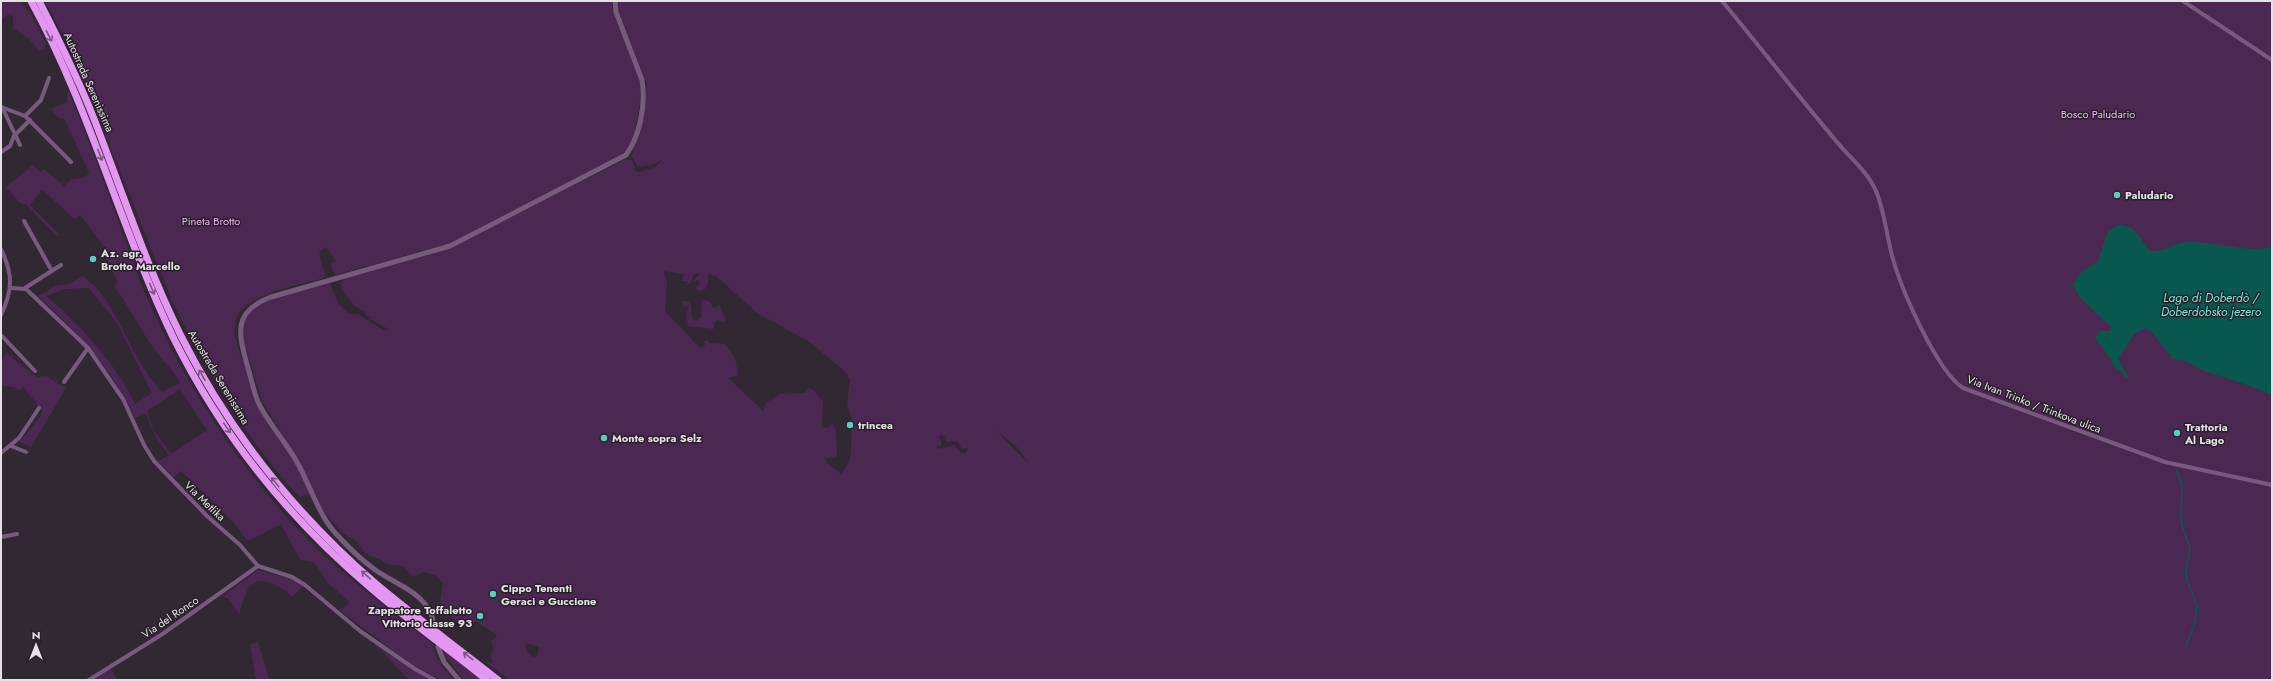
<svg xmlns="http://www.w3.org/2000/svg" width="2273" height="681" font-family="Jost,sans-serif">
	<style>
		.green { fill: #4b2851; fill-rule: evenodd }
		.water { fill: #085850 }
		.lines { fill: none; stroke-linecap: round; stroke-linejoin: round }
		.stream { stroke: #085850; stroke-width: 1.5 }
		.minor { stroke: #795a7f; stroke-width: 4 }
		.tertiary { stroke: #795a7f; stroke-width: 5 }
		.motorway { stroke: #e497f2; stroke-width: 7 }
		.oneway { stroke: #7d5583 }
		.poi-dot { fill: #59cebf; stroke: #281f29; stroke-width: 1.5 }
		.labels { text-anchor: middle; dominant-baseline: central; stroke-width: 3; stroke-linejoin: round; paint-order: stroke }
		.street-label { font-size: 11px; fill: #e5dfe6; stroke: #281f29 }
		.park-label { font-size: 11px; fill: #f0b3fc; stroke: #281f29 }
		.poi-label { font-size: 11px; font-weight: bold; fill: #e5dfe6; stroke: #281f29; text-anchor: start }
		.water-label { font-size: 12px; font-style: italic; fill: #6befdd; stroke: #281f29 }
	</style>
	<rect width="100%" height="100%" fill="#322833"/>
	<g class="green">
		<path d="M1,1h21l5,10 3,1 16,32 -2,5 -5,2 -9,-11 -17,-12v-12l-6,-1 -6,5z"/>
		<path d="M45,1h567v8c8,20 25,55 28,75 2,14 -4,62 -17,69l1,1 -174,89 -115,32 -5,-11 6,-3 -10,-14 -7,5 6,24 -1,2c-23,7 -83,16 -88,43 -3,13 2,26 6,39l4,-1 14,46 33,50 18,39 -11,3c-54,-56 -93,-127 -128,-196l-99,-247z"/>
		<path d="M618,1h1654v679h-1762l-30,-22 11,6 2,-2 -3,-7 4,-5 -3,-8 6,-7 -20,-13 -13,2 -8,-3 -14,-12 -2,-7 3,-19 -8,-8 -13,-3 -5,5 -6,-2 -8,-9 -17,-2 -5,-4 -15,-6 -10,-13 -15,-9 -18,-22 -28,-55 -33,-54 -19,-62 -1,-12 6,-13 14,-12 68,-20 8,21 11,11h9l25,16h7l-20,-11 3,-1 -6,-2 -2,-5c-10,-1 -22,-19 -25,-28l5,-5 105,-30 176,-89 6,1 4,11 2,1 18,-5 6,-7 -11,5 -13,2 -6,-11 9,-29 6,-42 -28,-73zM664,271l19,3 -1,7 6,1 -3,4 7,-4 1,-7 7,-2 -7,9 5,-2 1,5 -3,2v2l4,2 5,-2 3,-5v-10l8,2 40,36 55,31 35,30 4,7 -3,24 5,16 -1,33 -2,9 -8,12 -14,-11 -2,-4 12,-3 -1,-23 -3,-9 -4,4 -7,-1 1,-25 -9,-11 -5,-3 -4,5 -26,1 -13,9 -3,8 -34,-33 9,-3 -3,-18 -10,-13 -16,-1 -2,-3 -3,2 1,4 -5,2 -35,-37 2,-28zM996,430l22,18 11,16zM940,435l6,1 -2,3 3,3 10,-1 5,8 6,-1 -2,5h-5l-7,-8 -17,4v-3h3l2,-5 -3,-3zM526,643l13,4 -2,9 -4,1c-5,-4 -8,-7 -7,-14z"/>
		<path d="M68,90c26,62 48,125 71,188 39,101 116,217 198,289 31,27 64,52 96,77 2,16 10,24 21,36h-13l-29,-15 -71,-54 9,-9 -22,-19 -14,-21 -14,-2 -19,-36 -33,17 -14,-18 -53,-52 -8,7 -15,-17 11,-6 -12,-16 -11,-25 -11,4c-22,-48 -58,-86 -97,-122l17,-10 14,-2 14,-8c28,19 44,67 62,94 5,8 11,15 17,22l18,-9c-6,-14 -18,-22 -26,-34 -15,-21 -25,-43 -40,-63l4,-5 -12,-22v-10l-26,-34 -6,4 -32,-30 -12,16 29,29 -2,2 -30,-31 -6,-1 -15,-17 27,-22 7,7 4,-3 20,17 8,-7 14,-2 3,-5 -25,-53 -6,-1 -7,-9 16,-7zM89,288l28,35 35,70 -17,11c-19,-41 -55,-78 -88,-108l17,-7zM180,389l27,41 -36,24 -17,-23 -7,-20z"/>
		<path d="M702,300h5l7,8 5,-3 7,15 -3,2 -6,-2 -3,3v6l-26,-3 -2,-12 3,-7 -6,-1v-5h5l3,5 1,13 4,2 5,-4z"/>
		<path d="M6,352l26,22 6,3 8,-1 20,12 -37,62 2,-3 -12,-5 13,-14 11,-16 -20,-26 -4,5 -5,-4 -13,-1v-24z"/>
		<path d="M258,570l33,9 12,7 -11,11c-9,-9 -32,-25 -43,-9 -5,7 -7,18 -10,26l-11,-16 -6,-1z"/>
		<path d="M258,642l11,36v2h-13l-6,-36z"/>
		<path d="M374,643l36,25 22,12h-23z"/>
		<path d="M442,649l40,31h-18l-18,-23z"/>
		<path d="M111,669l6,11h-23z"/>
	</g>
	<path class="water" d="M2118,225c20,0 21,15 33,26 15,1 23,-8 35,-9 29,-1 57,11 86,5v148c-20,-9 -41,-16 -62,-22 -16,-5 -18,-13 -37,-14l-22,-28 -5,-3 -12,6 -16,25 10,17 -1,3 -7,-9 -5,-2 -4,-9 -16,-21 4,-7h11l2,-3 -32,-30 -7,-13 8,-13 17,-10 10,-31z"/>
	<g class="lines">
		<path class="stream" d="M2176,469l6,16 -1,32 2,12 7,18 -4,24 1,9 10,26 -2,16 -9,25"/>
		<g class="minor">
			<path d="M1722,1c39,47 76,95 115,141 12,15 30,29 38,47 9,18 12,50 18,70 9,32 44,112 70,129l202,74 107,23"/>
			<path d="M2183,1l89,59"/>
			<path d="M1,107l24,9 46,46"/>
			<path d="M2,107l18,38"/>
			<path d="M25,116l16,-16 8,-22"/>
			<path d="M1,152l9,-6 4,-10 16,-16"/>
			<path d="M24,221l28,50"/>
			<path d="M1,249c12,25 12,41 0,66"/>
			<path d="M11,288l15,1 62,59 35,51 21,46 10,16 53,55 33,29 18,21 34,11 13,8 55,46 55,38 20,11"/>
			<path d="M25,288l36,-23"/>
			<path d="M1,335l34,36"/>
			<path d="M64,382l24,-34"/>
			<path d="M11,446l15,6"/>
			<path d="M1,453l18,-15 20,-30"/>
			<path d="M1,537l16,-3"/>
			<path d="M89,680l72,-45 97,-69"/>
		</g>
		<g class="tertiary">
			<path d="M434,624c-6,-32 -37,-38 -60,-55 -12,-9 -24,-20 -34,-31 -22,-22 -28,-49 -43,-76 -11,-19 -26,-36 -37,-56 -6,-11 -8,-25 -12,-38 -9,-33 -17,-56 23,-71l179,-51 176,-91c14,-19 20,-51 16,-75l-26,-68 -1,-11"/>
			<path d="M438,647l6,15 15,18"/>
		</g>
		<g class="motorway">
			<path d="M31,1c59,107 89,226 142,336 48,97 116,182 199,252 37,32 77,60 115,91"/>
			<path d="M39,1c20,39 39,77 55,118 28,72 52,146 86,215 48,96 115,180 196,250 39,33 82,64 122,96"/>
		</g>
	</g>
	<defs><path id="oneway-shaft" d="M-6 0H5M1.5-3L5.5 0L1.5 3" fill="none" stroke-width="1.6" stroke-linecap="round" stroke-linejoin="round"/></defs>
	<g class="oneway">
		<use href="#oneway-shaft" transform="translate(49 36) rotate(63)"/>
		<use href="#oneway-shaft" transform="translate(100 155) rotate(69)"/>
		<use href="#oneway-shaft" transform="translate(152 289) rotate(67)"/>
		<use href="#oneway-shaft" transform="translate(202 375) rotate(-119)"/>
		<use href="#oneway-shaft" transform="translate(227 428) rotate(56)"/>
		<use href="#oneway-shaft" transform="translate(275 482) rotate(-129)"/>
		<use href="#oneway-shaft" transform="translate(366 575) rotate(-138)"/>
		<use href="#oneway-shaft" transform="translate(468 656) rotate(-142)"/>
	</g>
	<g class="poi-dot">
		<circle cx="2117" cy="195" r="4"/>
		<circle cx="93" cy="259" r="4"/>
		<circle cx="850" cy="425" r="4"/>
		<circle cx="2177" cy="433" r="4"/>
		<circle cx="604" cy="438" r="4"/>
		<circle cx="493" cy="594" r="4"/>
		<circle cx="480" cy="616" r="4"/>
	</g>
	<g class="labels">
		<g class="street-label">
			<text transform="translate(89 82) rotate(66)">Autostrada Serenissima</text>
			<text transform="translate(219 377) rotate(59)">Autostrada Serenissima</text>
			<text transform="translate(2034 404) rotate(21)">Via Ivan Trinko / Trinkova ulica</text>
			<text transform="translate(205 501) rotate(44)">Via Metlika</text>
			<text transform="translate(170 617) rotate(-34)">Via del Ronco</text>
		</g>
		<g class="park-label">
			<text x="2098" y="114">Bosco Paludario</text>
			<text x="211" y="221">Pineta Brotto</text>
		</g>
		<g class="poi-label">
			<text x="2125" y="195">Paludario</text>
			<text x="101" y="253">Az. agr.<tspan x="101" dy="13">Brotto Marcello</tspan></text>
			<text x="858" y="425">trincea</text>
			<text x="2185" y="427">Trattoria<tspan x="2185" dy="13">Al Lago</tspan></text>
			<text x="612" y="438">Monte sopra Selz</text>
			<text x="501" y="588">Cippo Tenenti<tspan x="501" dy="13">Geraci e Guccione</tspan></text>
			<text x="472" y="610" text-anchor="end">Zappatore Toffaletto<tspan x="472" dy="13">Vittorio classe 93</tspan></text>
		</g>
		<g class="water-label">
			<text x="2211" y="298">Lago di Doberdò /<tspan x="2211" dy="14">Doberdobsko jezero</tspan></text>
		</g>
	</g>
	<rect width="2273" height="681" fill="none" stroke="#e5dfe6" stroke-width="4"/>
	<g transform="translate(36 645)" stroke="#281f29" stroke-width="3" paint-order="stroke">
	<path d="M0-3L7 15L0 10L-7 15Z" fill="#e5dfe6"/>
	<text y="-6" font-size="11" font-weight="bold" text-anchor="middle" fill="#e5dfe6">N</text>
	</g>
</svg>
